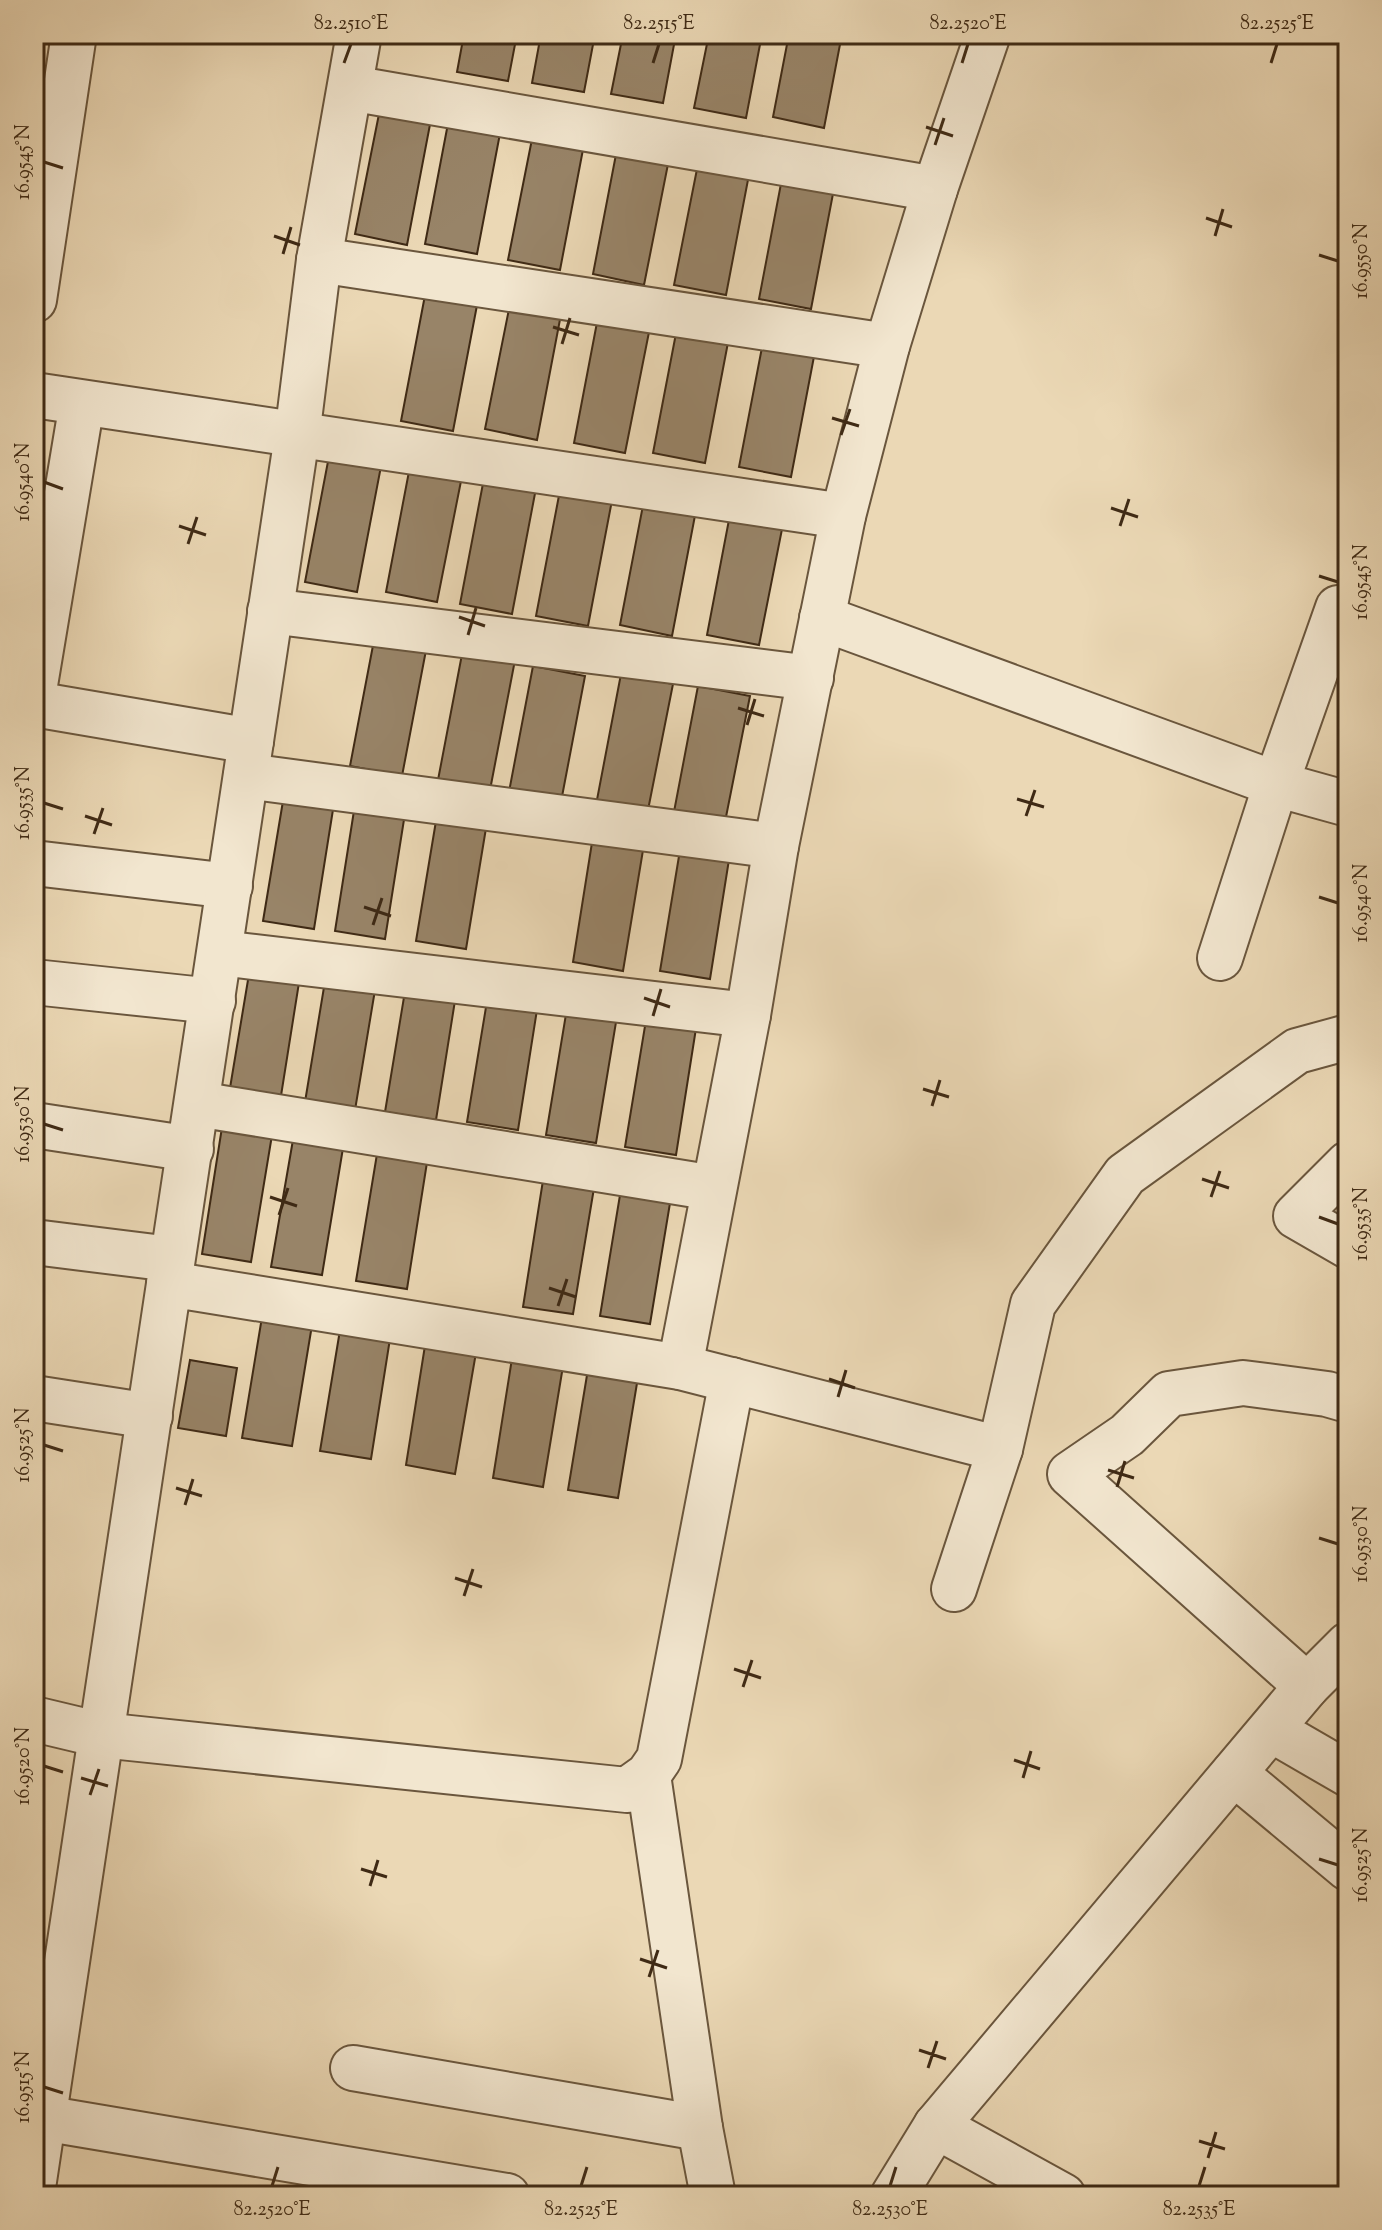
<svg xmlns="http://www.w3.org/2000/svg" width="1382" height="2230" font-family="'Sorts Mill Goudy',serif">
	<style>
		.building { fill: #988468; stroke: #3f2a15; stroke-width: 2 }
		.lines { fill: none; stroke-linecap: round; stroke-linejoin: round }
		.minor-casing { stroke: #6a563d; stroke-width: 48 }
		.minor { stroke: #f2e6cf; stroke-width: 44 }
		.ticks { fill: none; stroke: #3f2a15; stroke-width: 3 }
		.neatline { fill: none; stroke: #3f2a15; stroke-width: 3 }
		.ticks-label { font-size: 20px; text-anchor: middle; fill: #3f2a15 }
	</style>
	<rect width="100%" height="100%" fill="#ebd8b5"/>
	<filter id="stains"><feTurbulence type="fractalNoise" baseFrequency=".0025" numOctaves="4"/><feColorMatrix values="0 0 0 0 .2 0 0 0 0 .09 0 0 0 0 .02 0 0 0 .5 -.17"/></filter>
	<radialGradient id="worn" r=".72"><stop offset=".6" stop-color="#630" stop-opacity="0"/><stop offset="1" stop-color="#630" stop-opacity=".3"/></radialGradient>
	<g class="building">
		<path d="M464,34h53l-9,47 -51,-9z"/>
		<path d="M541,34h54l-11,58 -52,-9z"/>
		<path d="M623,34h53l-13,69 -52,-9z"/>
		<path d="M709,34h53l-16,84 -52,-10z"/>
		<path d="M789,34h53l-18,94 -51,-11z"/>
		<path d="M381,104l51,10 -25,131 -52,-11z"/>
		<path d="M450,113l52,10 -25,131 -52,-10z"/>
		<path d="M534,129l51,10 -25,131 -52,-10z"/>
		<path d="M618,144l52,10 -26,131 -51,-11z"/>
		<path d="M700,154l51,10 -25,131 -52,-10z"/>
		<path d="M784,168l52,10 -25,131 -52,-10z"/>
		<path d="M426,290l52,10 -25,131 -52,-10z"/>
		<path d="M511,299l51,10 -25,131 -52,-11z"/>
		<path d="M599,312l52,10 -26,131 -51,-10z"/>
		<path d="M678,323l52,9 -25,131 -52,-10z"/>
		<path d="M764,337l52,9 -25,131 -52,-10z"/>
		<path d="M330,451l52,10 -25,131 -52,-10z"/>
		<path d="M411,461l52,10 -26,131 -51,-10z"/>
		<path d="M485,473l52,10 -25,131 -52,-10z"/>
		<path d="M561,485l52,10 -25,131 -52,-10z"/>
		<path d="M645,495l52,10 -25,131 -52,-11z"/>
		<path d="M732,504l53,10 -26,131 -52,-10z"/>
		<path d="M375,635l52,10 -25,131 -52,-10z"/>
		<path d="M463,649l52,11 -25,130 -52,-10z"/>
		<path d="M533,666l52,10 -25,131 -52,-10z"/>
		<path d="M621,674l52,10 -26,131 -51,-10z"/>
		<path d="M698,686l52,10 -26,131 -51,-10z"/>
		<path d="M285,789l50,8 -21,132 -51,-8z"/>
		<path d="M356,798l50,9 -21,132 -50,-8z"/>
		<path d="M438,809l50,7 -22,133 -50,-8z"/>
		<path d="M594,830l51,8 -22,133 -50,-9z"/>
		<path d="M682,838l49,9 -21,132 -50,-8z"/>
		<path d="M251,962l50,8 -21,132 -51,-8z"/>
		<path d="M327,969l50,9 -22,132 -50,-8z"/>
		<path d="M407,979l50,9 -21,132 -51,-8z"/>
		<path d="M489,989l50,8 -21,133 -51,-8z"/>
		<path d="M568,1002l50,8 -22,133 -50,-8z"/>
		<path d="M647,1014l50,8 -21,133 -51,-8z"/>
		<path d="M223,1121l50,8 -22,133 -49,-8z"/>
		<path d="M294,1134l50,8 -22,133 -51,-8z"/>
		<path d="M378,1148l50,8 -21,133 -51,-8z"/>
		<path d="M544,1174l51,8 -22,132 -50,-7z"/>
		<path d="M622,1183l50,8 -22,133 -50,-8z"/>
		<path d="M264,1305l50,8 -22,133 -50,-8z"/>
		<path d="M342,1318l50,8 -21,133 -51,-8z"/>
		<path d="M427,1333l51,8 -23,133 -49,-9z"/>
		<path d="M514,1346l51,8 -22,133 -50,-9z"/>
		<path d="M590,1357l50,8 -22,133 -50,-8z"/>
		<path d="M190,1360l47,8 -11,68 -48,-8z"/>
	</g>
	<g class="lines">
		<defs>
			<g id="minor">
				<path d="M350,88l585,101"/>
				<path d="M319,260l568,86"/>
				<path d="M34,300l40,-266"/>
				<path d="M34,395l809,121"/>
				<path d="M1338,608l-62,176 72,20"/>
				<path d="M270,611l541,67"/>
				<path d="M822,618l454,166 -56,174"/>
				<path d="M34,691l48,-288"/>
				<path d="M34,704l217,37"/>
				<path d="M246,776l530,70"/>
				<path d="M34,863l196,23"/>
				<path d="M220,953l528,62"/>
				<path d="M34,982l179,19"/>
				<path d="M197,1104l517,84"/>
				<path d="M34,1125l157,24"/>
				<path d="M1348,1164l-52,52 52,30"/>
				<path d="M34,1242l137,17"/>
				<path d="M169,1284l128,-848 22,-176 40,-226"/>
				<path d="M680,1367l68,-352 28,-169 67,-330 44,-170 48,-157 53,-155"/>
				<path d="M34,1398l116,18"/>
				<path d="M954,1589l46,-140 33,-145 92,-129 172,-124 51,-14"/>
				<path d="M1307,1686l-237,-212 57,-39 42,-41 74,-11 84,11 21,6"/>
				<path d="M34,1719l67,16 526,55 21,-15 11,-16 73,-379"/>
				<path d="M1272,1730l76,44"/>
				<path d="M1234,1773l114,95"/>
				<path d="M648,1775l52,353 13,68"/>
				<path d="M353,2068l347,60"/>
				<path d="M43,2118l464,78"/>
				<path d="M936,2126l127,70"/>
				<path d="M34,2181l135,-897 511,83 320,82"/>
				<path d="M893,2196l43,-70 371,-440 41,-41"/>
			</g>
		</defs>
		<use href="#minor" class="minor-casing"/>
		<use href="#minor" class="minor"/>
	</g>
	<path class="ticks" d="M344,63l7,-19M653,63l6,-19M962,63l6,-19M1271,63l6,-19M926,127l27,9M935,145l9,-27M44,162l19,6M1206,218l26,9M274,236l26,9M1215,236l8,-27M283,254l8,-27M1319,255l19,6M553,327l26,8M562,344l8,-26M832,418l27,8M841,435l9,-26M44,482l19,7M1111,508l27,9M179,526l27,9M1120,526l9,-27M188,544l9,-27M1319,576l19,6M459,617l26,9M468,635l8,-27M738,708l26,8M747,725l8,-26M1017,799l27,8M44,803l19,6M85,816l27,9M1026,816l9,-26M94,834l9,-26M1319,897l19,6M364,907l27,9M373,925l9,-27M644,998l26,9M653,1016l8,-27M923,1089l26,8M932,1106l8,-26M44,1124l19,6M1202,1179l27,9M270,1197l27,9M1211,1197l9,-26M279,1215l9,-27M1319,1217l19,7M549,1288l27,9M558,1306l9,-27M829,1379l26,9M838,1397l8,-27M44,1445l19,6M1108,1470l26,8M1117,1487l8,-26M176,1488l26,8M185,1505l8,-26M1319,1538l19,6M455,1578l27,9M464,1596l9,-27M734,1669l27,9M743,1687l9,-27M1014,1760l26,9M44,1766l19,6M81,1778l27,8M1023,1778l8,-27M90,1795l9,-26M1319,1859l19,6M361,1869l26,8M370,1886l8,-26M640,1959l27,9M649,1977l9,-27M919,2050l27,9M928,2068l9,-27M44,2087l19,6M1199,2141l26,8M1208,2158l8,-26M272,2186l6,-19M581,2186l6,-19M890,2186l6,-19M1199,2186l6,-19"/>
	<rect width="1382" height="2230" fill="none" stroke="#ebd8b5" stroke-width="88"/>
	<rect x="44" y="44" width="1294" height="2142" class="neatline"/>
	<g class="ticks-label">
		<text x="351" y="29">82.2510°E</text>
		<text x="659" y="29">82.2515°E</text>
		<text x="968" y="29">82.2520°E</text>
		<text x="1277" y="29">82.2525°E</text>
		<text transform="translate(22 162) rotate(-90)" y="7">16.9545°N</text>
		<text transform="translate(1360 261) rotate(-90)" y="7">16.9550°N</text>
		<text transform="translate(22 482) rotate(-90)" y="7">16.9540°N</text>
		<text transform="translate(1360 582) rotate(-90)" y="7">16.9545°N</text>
		<text transform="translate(22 803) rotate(-90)" y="7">16.9535°N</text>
		<text transform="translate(1360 903) rotate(-90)" y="7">16.9540°N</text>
		<text transform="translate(22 1124) rotate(-90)" y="7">16.9530°N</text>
		<text transform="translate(1360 1224) rotate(-90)" y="7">16.9535°N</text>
		<text transform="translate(22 1445) rotate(-90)" y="7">16.9525°N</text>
		<text transform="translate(1360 1544) rotate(-90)" y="7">16.9530°N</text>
		<text transform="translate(22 1766) rotate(-90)" y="7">16.9520°N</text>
		<text transform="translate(1360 1865) rotate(-90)" y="7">16.9525°N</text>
		<text transform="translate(22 2087) rotate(-90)" y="7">16.9515°N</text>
		<text x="272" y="2215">82.2520°E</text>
		<text x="581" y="2215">82.2525°E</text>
		<text x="890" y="2215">82.2530°E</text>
		<text x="1199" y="2215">82.2535°E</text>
	</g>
	<rect width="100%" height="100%" filter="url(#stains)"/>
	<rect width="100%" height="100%" fill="url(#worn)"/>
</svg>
